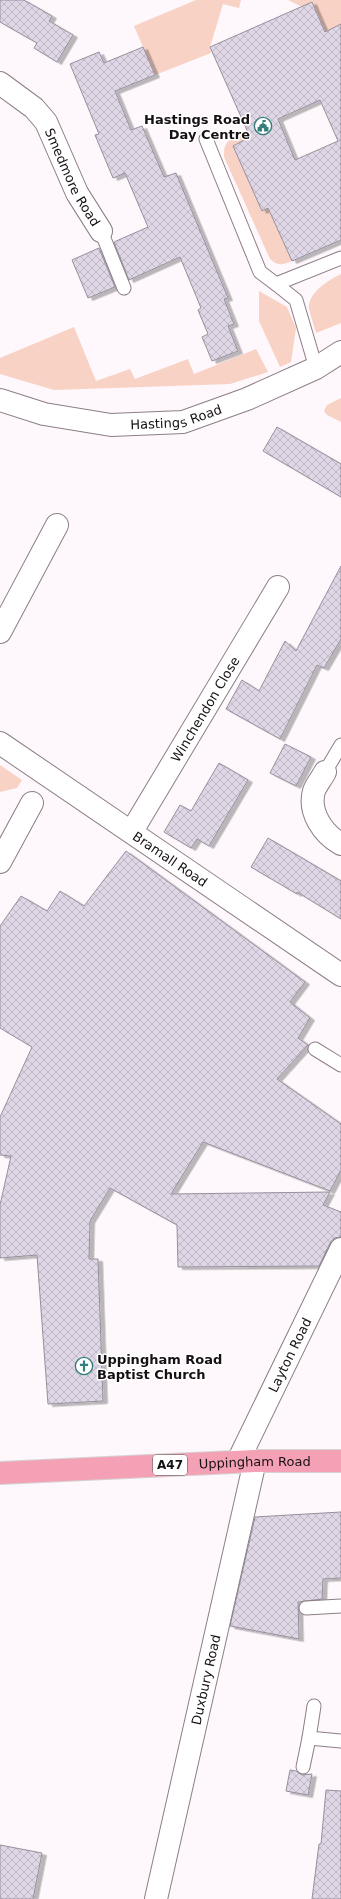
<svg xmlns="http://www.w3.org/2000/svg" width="341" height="1899" font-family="'DejaVu Sans',sans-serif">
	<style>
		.green { fill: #f9d2c6 }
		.building { fill: url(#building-cross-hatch); stroke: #978f9d; fill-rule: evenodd; filter: url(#shadow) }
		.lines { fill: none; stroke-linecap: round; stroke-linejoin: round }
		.lane-casing { stroke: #8c7e87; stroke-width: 15 }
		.street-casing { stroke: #8c7e87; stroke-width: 24 }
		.secondary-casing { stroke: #8c7e87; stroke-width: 24 }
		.primary-casing { stroke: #d5d4d5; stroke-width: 24 }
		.lane { stroke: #fff; stroke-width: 13 }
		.street { stroke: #fff; stroke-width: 22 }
		.secondary { stroke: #fff; stroke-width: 22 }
		.primary { stroke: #f4a1b5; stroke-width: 22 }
		.labels { text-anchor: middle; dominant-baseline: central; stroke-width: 3; stroke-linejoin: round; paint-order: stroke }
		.shield { fill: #fff; stroke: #5c585a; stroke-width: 1 }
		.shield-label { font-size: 12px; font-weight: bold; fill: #161114 }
		.poi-label { font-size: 13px; font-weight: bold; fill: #161114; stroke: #fff; text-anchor: end }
		.street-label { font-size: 13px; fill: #161114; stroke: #fff }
	</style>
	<defs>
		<pattern id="building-cross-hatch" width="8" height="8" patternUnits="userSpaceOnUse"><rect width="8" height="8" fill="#dfd7e5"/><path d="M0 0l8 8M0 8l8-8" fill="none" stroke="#bfb8c4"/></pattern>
		<filter id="shadow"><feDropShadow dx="4.5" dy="2.5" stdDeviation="0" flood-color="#0004"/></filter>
	</defs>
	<rect width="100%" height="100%" fill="#fef7fb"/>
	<g class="green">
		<path d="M196,0h45l-2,8 -16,-4 -13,43 1,6 -56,22 -21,-49z"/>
		<path d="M288,0h53v25l-16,7 -13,-30 -10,5z"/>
		<path d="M248,132l2,6 -17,8 29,65 6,-3 24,53c-9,4 -15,5 -22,-2l-46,-102c-1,-18 9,-19 24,-25z"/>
		<path d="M341,274v49l-25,10c-2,-7 -5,-16 -7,-24 -2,-16 20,-29 32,-35z"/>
		<path d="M259,291l28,16 9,21 -5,34 -11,5 -21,-46z"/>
		<path d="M74,327l22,54 34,-12 5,10 53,-20 6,15 62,-25 12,23 -38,12 -176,6 -54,-16v-16z"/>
		<path d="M341,398v24l-14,-7 -3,-4 3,-6z"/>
		<path d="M0,765l22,15 -5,8 -17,4z"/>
	</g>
	<g class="building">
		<path d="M0,0h24l28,16 -3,5 24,14 -16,27 -23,-14 3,-5 -37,-21z"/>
		<path d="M312,2l13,30 16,-8v216l-49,21 -24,-53 -6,3 -29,-65 17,-9 -40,-90zM320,100l18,41 -43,19 -17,-41z"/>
		<path d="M143,47l12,28 -40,16 16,39 11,-4 22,51 12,-4 52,125 -4,1 10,25 -6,2 10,25 -26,10 -10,-24 6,-3 -10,-24 3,-2 -21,-51 -51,23 -15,-38 34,-15 -23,-54 -12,5 -18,-43 4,-1 -29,-70 29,-12 5,11z"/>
		<path d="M99,248l16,39 -27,11 -16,-38z"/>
		<path d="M277,427l64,37v33l-78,-46z"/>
		<path d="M341,566v73l-17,29 -7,-3 -37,74 -54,-30 16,-29 17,11 26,-50 11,10z"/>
		<path d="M285,744l26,13 -15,29 -26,-13z"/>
		<path d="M219,763l29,17 -39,66 -12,-7 -6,9 -27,-16 16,-27 11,6z"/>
		<path d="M268,838l73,43v38l-44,-27v2l-46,-27z"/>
		<path d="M126,851l179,131 -15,20 20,16 -12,20 10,7 -31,34 64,45v46l-11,21 -127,-49 -32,52 159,-2 -7,13 18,7v25l-7,1 -4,5 -11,23 -141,1 -1,-42 -67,-37 -20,33 -1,38h9l5,142 -55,3 -11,-149 -37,3v-53l11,-49 -11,-1v-38l32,-70 -32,-19v-102l21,-30 26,15 13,-20 24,15z"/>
		<path d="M341,1512v66l-18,1 -1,20 -24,3 1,37 -69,-13 25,-109z"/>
		<path d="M290,1770l6,1 6,4 10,-1 -4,21 -22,-4z"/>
		<path d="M326,1790l15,1v108h-29l7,-55h2z"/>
		<path d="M0,1845l42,8 -9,46h-33z"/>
	</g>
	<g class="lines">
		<defs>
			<g id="lane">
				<path d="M206,139l54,133 16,12 65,-26"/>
				<path d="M101,231l23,57"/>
				<path d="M276,284l20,16 20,68"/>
				<path d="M325,772l16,-27"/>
				<path d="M315,1049l26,16"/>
				<path d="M306,1608l35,-2"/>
				<path d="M309,1738l32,3"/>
				<path d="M303,1767l6,-29 5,-32"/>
			</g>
			<g id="street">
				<path id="s1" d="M0,83l34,25 12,14 31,71 24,38"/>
				<path d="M0,632l57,-107"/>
				<path id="s2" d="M0,743l341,232"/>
				<path d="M325,772c-3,6 -9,13 -11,19 -6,21 9,43 27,53"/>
				<path id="s3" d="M132,831l146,-244"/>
				<path d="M0,862l32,-59"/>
				<path id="s4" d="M238,1461l103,-212"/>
				<path id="s5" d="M156,1899l99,-438"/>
			</g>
			<g id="secondary">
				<path id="s6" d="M0,400l44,14 67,11 72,-3 64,-23 69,-31 25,-16"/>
			</g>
			<g id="primary">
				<path id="s7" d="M0,1473l255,-12h86"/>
			</g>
		</defs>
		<use href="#lane" class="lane-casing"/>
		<use href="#street" class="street-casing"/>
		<use href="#secondary" class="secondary-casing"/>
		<use href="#primary" class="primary-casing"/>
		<use href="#lane" class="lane"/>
		<use href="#street" class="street"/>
		<use href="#secondary" class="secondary"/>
		<use href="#primary" class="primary"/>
	</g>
	<defs>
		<symbol id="civic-ring" viewBox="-11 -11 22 22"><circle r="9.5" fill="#fff" stroke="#357e7d" stroke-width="1.5"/><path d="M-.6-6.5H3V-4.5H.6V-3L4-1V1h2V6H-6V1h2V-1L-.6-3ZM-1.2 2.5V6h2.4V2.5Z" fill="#357e7d"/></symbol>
		<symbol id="church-ring" viewBox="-11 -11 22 22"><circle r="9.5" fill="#fff" stroke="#357e7d" stroke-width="1.5"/><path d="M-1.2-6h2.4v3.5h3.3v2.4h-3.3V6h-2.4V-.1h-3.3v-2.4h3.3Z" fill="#357e7d"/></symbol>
	</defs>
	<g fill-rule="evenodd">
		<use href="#civic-ring" x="253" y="116" width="20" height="20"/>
		<use href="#church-ring" x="74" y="1356" width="20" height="20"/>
	</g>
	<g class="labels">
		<rect class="shield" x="153" y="1455" width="34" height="20" rx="3"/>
		<g class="shield-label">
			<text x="170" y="1465">A47</text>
		</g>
		<g class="poi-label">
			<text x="250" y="119">Hastings Road<tspan x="250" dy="15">Day Centre</tspan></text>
			<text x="97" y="1359" text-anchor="start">Uppingham Road<tspan x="97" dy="15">Baptist Church</tspan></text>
		</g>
		<g class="street-label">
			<text stroke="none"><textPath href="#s1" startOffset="122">Smedmore Road</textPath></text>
			<text stroke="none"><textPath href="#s6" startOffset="180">Hastings Road</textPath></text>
			<text stroke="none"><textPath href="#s3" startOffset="142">Winchendon Close</textPath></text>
			<text stroke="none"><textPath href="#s2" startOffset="206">Bramall Road</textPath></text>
			<text stroke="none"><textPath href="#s4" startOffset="118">Layton Road</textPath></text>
			<text stroke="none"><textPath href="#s7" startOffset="255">Uppingham Road</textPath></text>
			<text stroke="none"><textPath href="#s5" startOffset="225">Duxbury Road</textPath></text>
		</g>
	</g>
</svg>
